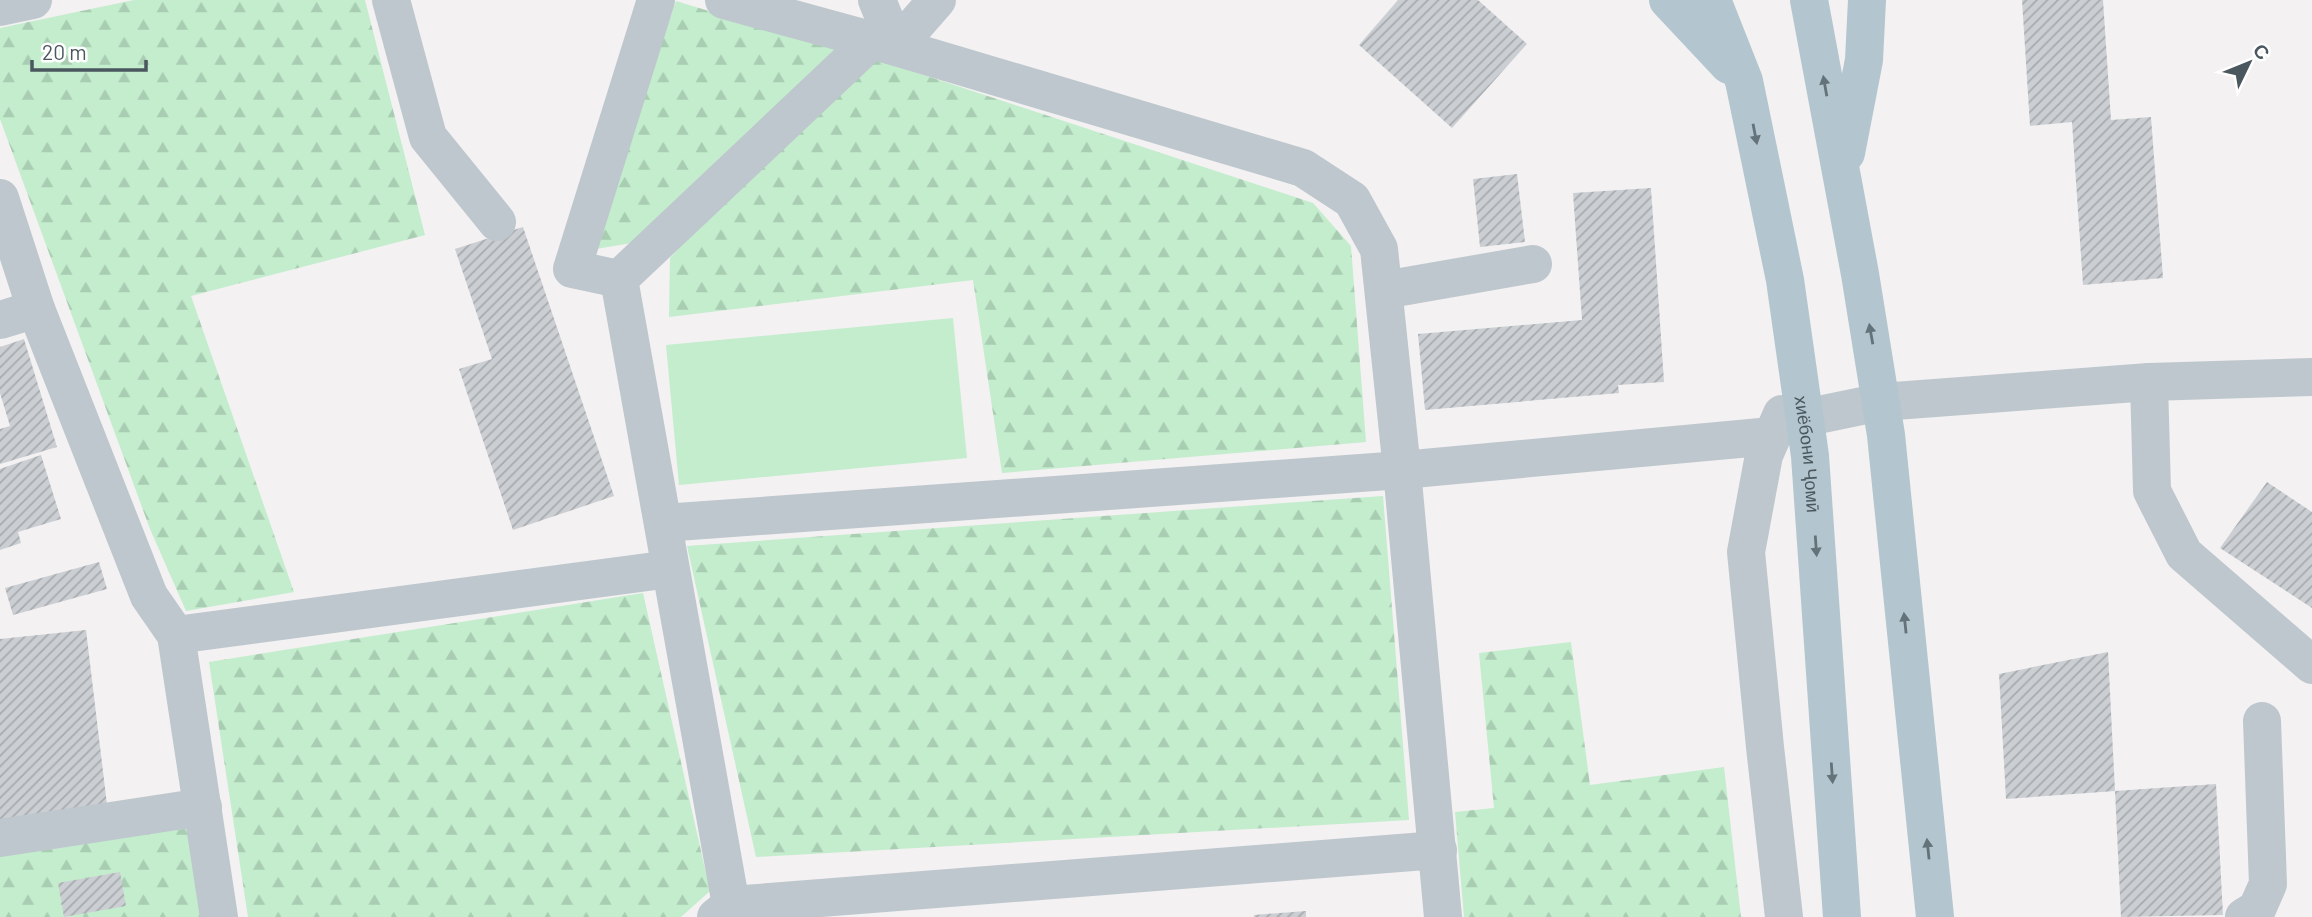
<svg xmlns="http://www.w3.org/2000/svg" width="2312" height="917" font-family="Barlow,sans-serif">
	<style>
		.green { fill: #c3edcd }
		.forest { fill: url(#forest-firs) }
		.building { fill: url(#building-hatch) }
		.lines { fill: none; stroke-linecap: round; stroke-linejoin: round }
		.minor { stroke: #bec7cd; stroke-width: 38 }
		.major { stroke: #b3c5ce; stroke-width: 38 }
		.oneway { fill: #64727a }
		.labels { text-anchor: middle; dominant-baseline: central; stroke-width: 7; stroke-linejoin: round; paint-order: stroke }
		.street-label { font-size: 18px; fill: #4a575e; stroke: #fff }
	</style>
	<defs>
		<pattern id="forest-firs" width="22" height="20" patternUnits="userSpaceOnUse" patternTransform="scale(1.75)"><rect width="22" height="20" fill="#c3edcd"/><path d="M5 1l3.5 6h-7zM16 11l3.5 6h-7z" fill="#a9cdb2"/></pattern>
		<pattern id="building-hatch" width="6" height="6" patternUnits="userSpaceOnUse" patternTransform="scale(1.75)"><rect width="6" height="6" fill="#cbcfd3"/><path d="M-1 1l2-2M0 6l6-6M5 7l2-2" fill="none" stroke="#a7abae"/></pattern>
	</defs>
	<rect width="100%" height="100%" fill="#f3f1f2"/>
	<path class="green" d="M953,318l14,140 -288,27 -13,-140z"/>
	<g class="forest">
		<path d="M134,0h231l60,235 -234,61 103,296 -108,19 -36,-82 -150,-410v-91z"/>
		<path d="M676,1l165,50 -197,190 -54,9z"/>
		<path d="M857,53l456,150 38,43 15,196 -364,31 -29,-193 -304,37 1,-59z"/>
		<path d="M1383,496l26,324 -653,37 -69,-311z"/>
		<path d="M643,593l67,298 -29,26h-433l-39,-255z"/>
		<path d="M1571,642l19,143 134,-18 17,150h-277l-9,-105 39,-4 -15,-155z"/>
		<path d="M190,828l13,89h-203v-61z"/>
	</g>
	<g class="building">
		<path d="M1398,0h80l49,44 -75,84 -93,-83z"/>
		<path d="M2022,0h81l8,120 40,-3 12,161 -80,7 -11,-163 -42,4z"/>
		<path d="M1517,174l8,68 -45,5 -7,-68z"/>
		<path d="M1651,188l13,194 -46,3 1,8 -194,17 -7,-76 164,-14 -9,-127z"/>
		<path d="M523,227l91,269 -101,34 -54,-161 33,-10 -37,-110z"/>
		<path d="M24,339l33,108 -57,17v-35l10,-3 -10,-33v-46z"/>
		<path d="M41,455l20,64 -43,13 3,11 -21,7v-81z"/>
		<path d="M2267,482l45,30v96l-92,-60z"/>
		<path d="M99,562l8,27 -94,26 -8,-27z"/>
		<path d="M86,630l22,183 -108,13v-187z"/>
		<path d="M2108,652l7,139 -109,8 -7,-125z"/>
		<path d="M2216,784l7,131 -102,2 -6,-126z"/>
		<path d="M120,872l6,34 -62,11 -6,-34z"/>
		<path d="M1306,911v6h-52v-2z"/>
	</g>
	<g class="lines">
		<g class="minor">
			<path d="M391,0l37,137 69,85"/>
			<path d="M724,0l172,47 407,121 49,32 27,49 23,221 41,447"/>
			<path d="M877,0l19,47 41,-47"/>
			<path d="M0,7l33,-7"/>
			<path d="M0,198l36,111 113,287 27,39 43,282"/>
			<path d="M619,279l-47,-10 84,-269"/>
			<path d="M1384,290l149,-26"/>
			<path d="M0,320l36,-11"/>
			<path d="M2312,377l-163,5 3,109 32,63 128,111"/>
			<path d="M1782,414l-18,41 -18,97 19,195 19,170"/>
			<path d="M1804,418l77,-16 268,-20"/>
			<path d="M663,523l739,-53 370,-34"/>
			<path d="M176,635l494,-66"/>
			<path d="M0,838l203,-31"/>
			<path d="M731,905l-112,-626 253,-239"/>
			<path d="M716,917l15,-12 707,-55"/>
			<path d="M2244,917l13,-8 11,-25 -6,-163"/>
		</g>
		<g class="major">
			<path d="M1668,0l61,65"/>
			<path id="s1" d="M1712,0l32,81 41,199 25,176 32,461"/>
			<path d="M1809,0l51,274 26,161 49,482"/>
			<path d="M1846,153l18,-93 3,-60"/>
		</g>
	</g>
	<defs><path id="oneway-solid" d="M-6-.8H1V-3.2L6.5 0L1 3.2V.8H-6Z" transform="scale(1.75)"/></defs>
	<g class="oneway">
		<use href="#oneway-solid" transform="translate(1825 86) rotate(-100)"/>
		<use href="#oneway-solid" transform="translate(1755 134) rotate(79)"/>
		<use href="#oneway-solid" transform="translate(1871 334) rotate(-100)"/>
		<use href="#oneway-solid" transform="translate(1816 546) rotate(86)"/>
		<use href="#oneway-solid" transform="translate(1905 623) rotate(-96)"/>
		<use href="#oneway-solid" transform="translate(1832 773) rotate(86)"/>
		<use href="#oneway-solid" transform="translate(1928 849) rotate(-96)"/>
	</g>
	<g class="labels">
		<g class="street-label">
			<text stroke="none"><textPath href="#s1" startOffset="466">хиёбони Ҷомӣ</textPath></text>
		</g>
	</g>
	<g transform="translate(2249 63) rotate(47)" stroke="#ffffff" stroke-width="5" paint-order="stroke">
	<path d="M0-5L12 26L0 18L-12 26Z" fill="#4a575e"/>
	<text y="-10" font-size="19" font-weight="bold" text-anchor="middle" fill="#4a575e">С</text>
	</g>
	<path d="M32 60v10h114v-10" fill="none" stroke="#4a575e" stroke-width="3.5"/>
	<text x="42" y="60" font-size="21" fill="#4a575e" stroke="#ffffff" stroke-width="5" paint-order="stroke">20 m</text>
</svg>
